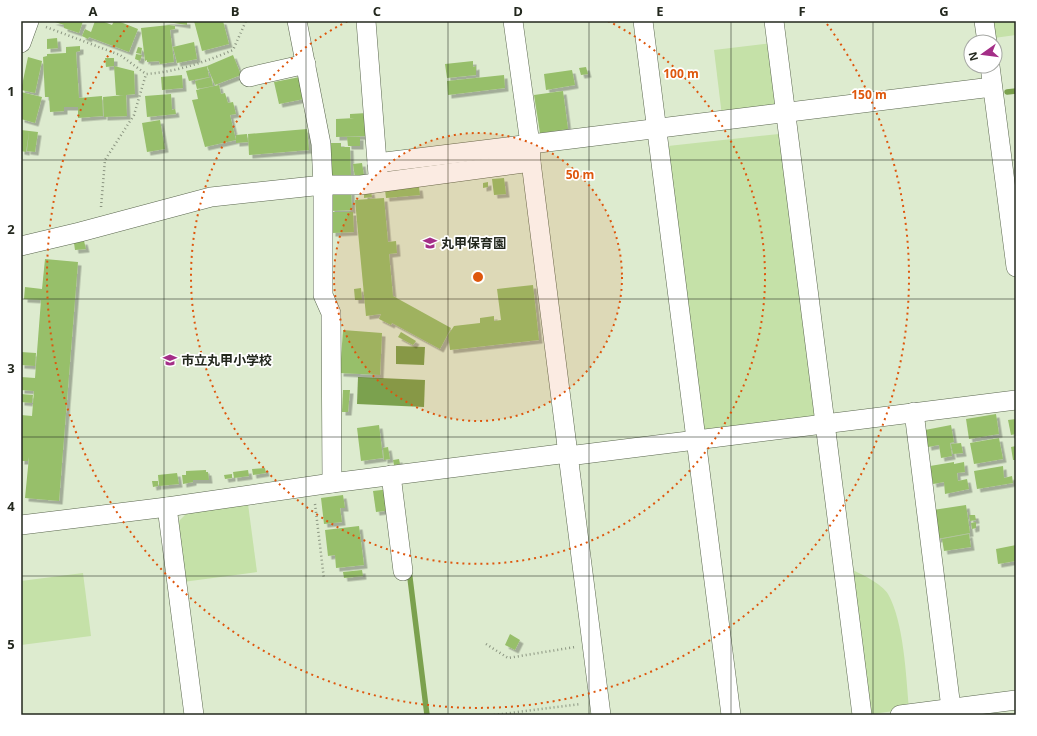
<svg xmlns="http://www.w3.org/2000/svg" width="1037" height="736" font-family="'Open Sans','Noto Sans JP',sans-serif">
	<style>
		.green { fill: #c5e1a8 }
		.water { fill: #7ba14e }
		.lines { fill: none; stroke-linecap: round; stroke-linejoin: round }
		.stream { stroke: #7ba14e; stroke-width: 5.5 }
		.building { fill: #97bf6b; filter: url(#shadow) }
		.minor-casing { stroke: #5b674f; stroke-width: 20 }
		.path { stroke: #8b9581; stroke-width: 2.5; stroke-dasharray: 1 3; stroke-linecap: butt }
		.minor { stroke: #fff; stroke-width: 19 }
		.grid { fill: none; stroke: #23281e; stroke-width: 1; stroke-opacity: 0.55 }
		.ring { fill: none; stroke: #de570d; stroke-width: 2; stroke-dasharray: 2 4 }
		.labels { text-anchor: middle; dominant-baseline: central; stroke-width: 3.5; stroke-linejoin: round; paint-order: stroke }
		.poi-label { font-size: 13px; font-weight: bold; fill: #23281e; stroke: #fff; text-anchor: start }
		.centre { fill: #de570d; stroke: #fff; stroke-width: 2 }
		.ring-label { font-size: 12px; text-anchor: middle; font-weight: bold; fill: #de570d; stroke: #fff; stroke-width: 3.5; stroke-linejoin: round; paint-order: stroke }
		.neatline { fill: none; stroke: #23281e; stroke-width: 1.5 }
		.grid-label { font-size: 13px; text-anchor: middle; font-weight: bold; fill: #23281e }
	</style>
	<defs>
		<filter id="shadow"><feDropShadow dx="3.5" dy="3.5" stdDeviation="0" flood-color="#0004"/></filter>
	</defs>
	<rect width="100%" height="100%" fill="#ddebcf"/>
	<g class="green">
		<path d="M992,21h24v14l-22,3z"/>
		<path d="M773,43l7,64 -58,9 -8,-66z"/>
		<path d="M779,134l36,284 -112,14 -35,-286z"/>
		<path d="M248,504l9,68 -74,10 -8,-57 13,-13z"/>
		<path d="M850,569c10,4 32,15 38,25 16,28 18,82 21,115l-37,5 -5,-5z"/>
		<path d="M83,573l8,63 -70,9v-64z"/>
	</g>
	<g class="water">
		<path d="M396,346l29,1 -1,18 -28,-1z"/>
		<path d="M358,377l67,3 -1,27 -67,-3z"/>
	</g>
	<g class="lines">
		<g class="stream">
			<path d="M1007,92l9,-1"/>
			<path d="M387,172l53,-7"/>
			<path d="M409,570l18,145"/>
		</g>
	</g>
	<g class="building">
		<path d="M52,21h31l-4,12 -15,-5v-3z"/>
		<path d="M95,21h7l10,4 2,-4h4l20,8 -9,23 -40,-15 -1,2 -6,-3 3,-7 6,3z"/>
		<path d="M161,21h26v4z"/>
		<path d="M194,21h29l6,23 -27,7z"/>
		<path d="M169,25l6,1v3l-5,1 4,32 -14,2 -1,-3 -12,1v-2l-2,1 -4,-33z"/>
		<path d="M57,38l1,10 -11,1v-10z"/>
		<path d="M194,42l3,17 -20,4 -4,-16z"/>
		<path d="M80,46v5l-4,1 3,46 23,-2 1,20 -25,2v-11h2h-16v4l-14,1 -1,-15h-4l-2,-40 4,-1v-2l19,-1v-6z"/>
		<path d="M138,47l4,1 -1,6 -5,-1z"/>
		<path d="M136,54l6,1 -2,6 -5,-2z"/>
		<path d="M233,55l8,20 -26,10 -8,-19z"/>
		<path d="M28,57l14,4 -7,32 -14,-3z"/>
		<path d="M105,58h9v8l-8,1z"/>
		<path d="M473,61v6l3,-1v9l-29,3 -2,-14z"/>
		<path d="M114,66l20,5 1,23 -9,1 1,21 -23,1 -1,-20 21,-2h-8z"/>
		<path d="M207,66l2,11 -20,4 -3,-10z"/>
		<path d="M586,67l2,7 -7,1 -2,-7z"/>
		<path d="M572,70l3,15 -29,5 -2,-16z"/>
		<path d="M182,75l1,13 -21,2 -1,-13z"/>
		<path d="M504,75l1,13 -57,7 -1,-14z"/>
		<path d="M211,77l2,9 -16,3 -2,-8z"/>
		<path d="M300,77l4,22 -25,5 -5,-22z"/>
		<path d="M219,85l2,9 4,-1 3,10 5,-1 3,12 -6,1 6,25 -31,7 -13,-47 6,-1 -2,-9z"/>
		<path d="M563,91l5,38 -28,4 -6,-38z"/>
		<path d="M21,92l21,5 -7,26 -14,-4z"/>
		<path d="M171,94l1,16 3,-1 1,5 -29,3 -2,-21z"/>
		<path d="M367,113l1,23 -32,1v-18l19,-1h-5v-4z"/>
		<path d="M160,120l5,29 -18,3 -5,-29z"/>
		<path d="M307,129l2,21 -60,5 -1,-21z"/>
		<path d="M21,130l17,2 -3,20 -8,-1 2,-19 -3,20 -5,-1z"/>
		<path d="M247,134l1,8 -12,1v-8z"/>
		<path d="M347,137h13v9h-12z"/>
		<path d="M328,143h13v4h9l1,30 -22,1z"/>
		<path d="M362,163l2,13 -9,2 -2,-14z"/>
		<path d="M504,178l2,16 -12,1 -2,-16z"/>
		<path d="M488,182v5l-5,1v-5z"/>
		<path d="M419,187l1,8 -34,3 -1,-8z"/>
		<path d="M351,190l1,20 -21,1 -1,-20z"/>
		<path d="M371,191l1,6 -8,1v-6z"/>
		<path d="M384,198l4,44 8,-1 1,12 -8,1 4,42 58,32 -11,21 -48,-26 -1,2 -12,-6 2,-5 -15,2 -11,-116z"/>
		<path d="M332,212h21l1,20 -22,1z"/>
		<path d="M84,241l2,8 -11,1 -1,-7z"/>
		<path d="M45,259l33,3 -19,239 -34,-3 4,-41 -1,4h-7v-21l9,1 -9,-1v-25l11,1 2,-25 -13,-1v-13l14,1 6,-78 -17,-1 1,-12 17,2z"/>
		<path d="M533,285l6,55 -89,10 -2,-15 6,-9 26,-3v-5l14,-2v5l7,-1 -4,-31z"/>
		<path d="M361,288l1,12h-7l-1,-11z"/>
		<path d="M343,330l39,3 -2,42 -40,-2z"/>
		<path d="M401,332l15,9 -3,4 -15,-8z"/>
		<path d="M21,352l15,1 -1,13 -14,-1z"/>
		<path d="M343,390h7l-2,22h-6z"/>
		<path d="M21,394l12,1 -1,8 -11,-1z"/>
		<path d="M996,414l3,20 -30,5 -3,-20z"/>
		<path d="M1016,419v15l-5,1 -3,-15z"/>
		<path d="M379,425l4,33 -22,3 -4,-33z"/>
		<path d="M951,425l3,17 -4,1 2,13 -11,2 -2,-13 -11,2 -3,-17z"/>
		<path d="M999,438l4,21 -29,5 -4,-21z"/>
		<path d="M961,443l2,10 -10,1 -2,-10z"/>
		<path d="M1016,446v14h-3l-2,-13z"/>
		<path d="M388,447l2,12 -6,1 -1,-12z"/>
		<path d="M399,459l1,5 -6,1 -1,-5z"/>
		<path d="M954,462v2l10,-2 1,10 -8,1 1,8 9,-2 2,10 -24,5 -1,-12 -11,2 -3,-18z"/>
		<path d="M1003,466l1,12 8,-2 1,7 -36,6 -3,-18z"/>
		<path d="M265,468l1,5 -13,2 -1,-6z"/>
		<path d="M206,470v2h2l1,8h-16v2l-10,2 -1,-9h4v-4z"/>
		<path d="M248,470l1,6 -15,2 -1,-6z"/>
		<path d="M177,473l2,11 -20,2 -1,-11z"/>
		<path d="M232,474v4l-7,1 -1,-4z"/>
		<path d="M152,481h6v5l-5,1z"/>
		<path d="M390,489l2,21 -16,2 -3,-21z"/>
		<path d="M343,495l2,13h-5l2,14 -18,2 -3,-26z"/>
		<path d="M966,505l4,28 -33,6 -4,-29z"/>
		<path d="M969,515h6l1,5 -6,1z"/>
		<path d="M976,522v6l-4,1 -1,-6z"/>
		<path d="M359,526l5,39 -28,3 -1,-13 -7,1 -3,-26z"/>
		<path d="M969,534l2,13 -27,4 -2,-12z"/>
		<path d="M1016,545v16l-18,3 -2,-15z"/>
		<path d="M362,570l1,6 -19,2 -1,-6z"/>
		<path d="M510,634l10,6 -5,10 -10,-5z"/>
	</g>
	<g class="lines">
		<defs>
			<g id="minor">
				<path d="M297,21l24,123 2,41v110l8,18 1,170"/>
				<path d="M366,21l12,154"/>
				<path d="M513,21l17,123 1,18 70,553"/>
				<path d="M643,21l88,694"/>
				<path d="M774,21l88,694"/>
				<path d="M984,21l3,21"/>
				<path d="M21,43l8,-22"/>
				<path d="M990,66l26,201"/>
				<path d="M249,77l57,-13"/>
				<path d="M377,163l615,-76"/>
				<path d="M21,246l59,-14 131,-35 112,-12h38l170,-23"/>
				<path d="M914,412l37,296"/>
				<path d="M568,456l448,-56"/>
				<path d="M391,475l12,96"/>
				<path d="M167,507l27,208"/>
				<path d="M21,525l146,-18 165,-24 236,-30"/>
				<path d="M900,715l116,-15"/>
			</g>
		</defs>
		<use href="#minor" class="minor-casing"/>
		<g class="path">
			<path d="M46,27l74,28 26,19c30,-2 59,-12 87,-24l13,-29"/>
			<path d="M101,207l4,-47 29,-45 12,-41"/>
			<path d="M315,504l9,75"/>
			<path d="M486,644l22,14 67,-11"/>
			<path d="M494,715l87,-11"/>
		</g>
		<use href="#minor" class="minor"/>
	</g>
	<path class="grid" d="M164,21v694M306,21v694M448,21v694M589,21v694M731,21v694M873,21v694M21,160h995M21,299h995M21,437h995M21,576h995"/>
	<circle cx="478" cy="277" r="144" fill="#de570d" fill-opacity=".12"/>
	<g class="ring">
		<circle cx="478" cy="277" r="144"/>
		<path d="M608 21A287 287 0 1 1 348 21"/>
		<path d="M827 24A431 431 0 1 1 129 24"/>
	</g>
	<defs>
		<symbol id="school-bare" viewBox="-9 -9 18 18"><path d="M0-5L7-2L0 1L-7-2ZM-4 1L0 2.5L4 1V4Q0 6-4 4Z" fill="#a42e87" stroke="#fff" stroke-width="2.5" paint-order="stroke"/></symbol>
	</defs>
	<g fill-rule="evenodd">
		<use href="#school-bare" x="420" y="233" width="20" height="20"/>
		<use href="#school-bare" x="160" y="350" width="20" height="20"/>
	</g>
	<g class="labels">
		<g class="poi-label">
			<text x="441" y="243">丸甲保育園</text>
			<text x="181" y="360">市立丸甲小学校</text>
		</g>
	</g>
	<circle cx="478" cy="277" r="6" class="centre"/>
	<g class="ring-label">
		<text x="681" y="78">100 m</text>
		<text x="869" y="99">150 m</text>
		<text x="580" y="179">50 m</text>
	</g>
	<rect width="1037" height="736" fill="none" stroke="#ffffff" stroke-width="44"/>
	<g transform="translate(983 54) rotate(256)"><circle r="19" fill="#ffffff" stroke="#a7a9a5"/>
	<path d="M0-3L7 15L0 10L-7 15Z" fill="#a42e87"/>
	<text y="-6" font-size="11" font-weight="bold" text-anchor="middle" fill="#23281e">N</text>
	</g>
	<rect x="22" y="22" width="993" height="692" class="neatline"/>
	<g class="grid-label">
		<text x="93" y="16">A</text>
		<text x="235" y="16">B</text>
		<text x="377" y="16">C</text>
		<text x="518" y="16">D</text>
		<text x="660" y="16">E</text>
		<text x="802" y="16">F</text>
		<text x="944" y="16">G</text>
		<text x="11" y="96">1</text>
		<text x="11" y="234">2</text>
		<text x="11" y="373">3</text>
		<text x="11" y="511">4</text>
		<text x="11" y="649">5</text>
	</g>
</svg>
